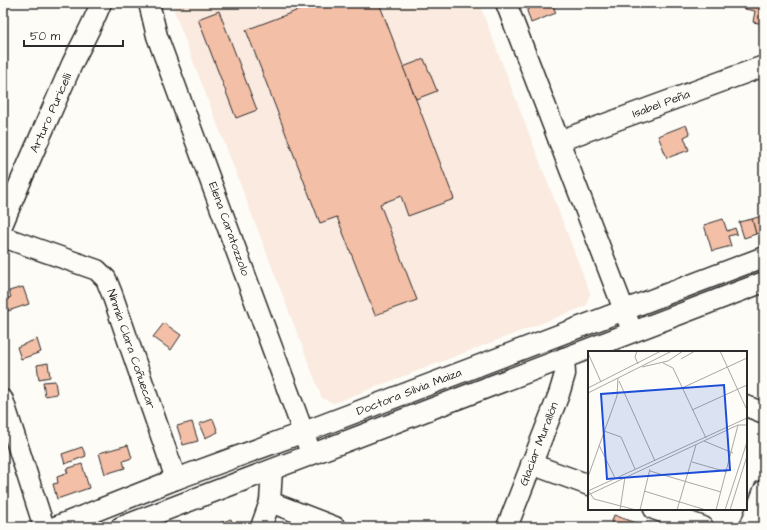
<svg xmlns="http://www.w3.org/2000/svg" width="767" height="530" font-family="'Architects Daughter',sans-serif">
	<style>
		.built { fill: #faeadf }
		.building { fill: #f4bfa7; stroke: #2b2b2b }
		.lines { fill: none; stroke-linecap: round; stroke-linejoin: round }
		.minor-casing { stroke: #2b2b2b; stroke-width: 23 }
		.minor { stroke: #fdfcf7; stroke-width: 20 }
		.labels { text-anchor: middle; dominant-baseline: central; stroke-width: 4; stroke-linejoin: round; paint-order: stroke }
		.street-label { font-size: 12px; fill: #2b2b2b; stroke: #fdfcf7 }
		.inset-road { fill: none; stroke: #a9a8a5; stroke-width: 1 }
		.view { fill: #1d4ed8; fill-opacity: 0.15; stroke: #1d4ed8; stroke-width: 2 }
		.inset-edge { fill: none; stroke: #2b2b2b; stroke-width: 2 }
	</style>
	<rect width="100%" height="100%" fill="#fdfcf7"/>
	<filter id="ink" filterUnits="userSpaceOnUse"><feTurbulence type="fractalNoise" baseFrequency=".025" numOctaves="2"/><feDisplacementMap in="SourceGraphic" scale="8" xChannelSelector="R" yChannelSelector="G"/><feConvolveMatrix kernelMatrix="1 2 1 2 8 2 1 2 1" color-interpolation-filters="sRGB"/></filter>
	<g filter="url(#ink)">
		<path class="built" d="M171,3h308l111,290 -4,13 -252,97 -12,-5z"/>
		<g class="building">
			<path d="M317,3h62l75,196 -46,17 -7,-20 -21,8 37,96 -42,15 -38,-98 -17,6 -74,-193z"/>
			<path d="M532,3h20l4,10 -25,10 -4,-12z"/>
			<path d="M747,3h17v21l-11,-2 2,-11 -10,-2z"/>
			<path d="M219,11l38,99 -21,8 -38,-99z"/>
			<path d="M424,59l13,32 -21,8 -13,-32z"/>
			<path d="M686,125l4,9 -6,3 5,13 -22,8 -9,-22z"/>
			<path d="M764,215v17l-8,2 -4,-15z"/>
			<path d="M723,219l4,12 8,-3 2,6 -9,2 3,10 -19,5 -8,-26z"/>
			<path d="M752,219l4,15 -12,4 -5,-16z"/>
			<path d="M23,287l6,17 -21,7 -3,-12 6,-2 -2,-6z"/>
			<path d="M164,323l17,12 -10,15 -18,-13z"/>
			<path d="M37,339l4,13 -20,7 -4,-12z"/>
			<path d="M48,363l2,14 -11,2 -2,-14z"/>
			<path d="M55,381l2,13 -12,2 -2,-14z"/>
			<path d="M213,419l5,13 -13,6 -6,-14z"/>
			<path d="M192,422l6,19 -15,4 -6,-19z"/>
			<path d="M128,445l4,13 -9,3 2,7 -20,6 -6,-21z"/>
			<path d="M82,447l4,9 -21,8 -3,-10z"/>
			<path d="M82,464l7,24 -32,11 -4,-15 5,-1 -1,-6 11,-4 -2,-4z"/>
			<path d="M614,515l25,9 -1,3h-28z"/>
			<path d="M231,519l3,8h-24z"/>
		</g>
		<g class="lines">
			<defs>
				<g id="minor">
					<path d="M149,3l8,33 151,409"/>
					<path d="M506,3l123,320"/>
					<path d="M559,141l205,-75"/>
					<path d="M3,223c22,-53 46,-106 69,-159 10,-21 21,-40 29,-61"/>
					<path d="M3,237l94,33 9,9 6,15 64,185"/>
					<path d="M3,400l41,127"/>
					<path d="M746,406l18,7"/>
					<path d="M531,464l58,21"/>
					<path d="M270,502l65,25"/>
					<path d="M654,509l49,18"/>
					<path d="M55,527l121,-48 128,-47 460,-175"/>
					<path d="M121,527l643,-245"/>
					<path d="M261,527l9,-25 2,-32"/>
					<path d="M507,527l52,-133 6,-20 -1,-16"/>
					<path d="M750,527l14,-37"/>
				</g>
			</defs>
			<use href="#minor" class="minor-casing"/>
			<use href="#minor" class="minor"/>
		</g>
	</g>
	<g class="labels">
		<g class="street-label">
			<text transform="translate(661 104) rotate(-20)">Isabel Peña</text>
			<text transform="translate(51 113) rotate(-66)">Arturo Puricelli</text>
			<text transform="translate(229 229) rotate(70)">Elena Caratozzolo</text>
			<text transform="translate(131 349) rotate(71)">Ninmia Clara Coñuecar</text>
			<text transform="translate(409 392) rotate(-21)">Doctora Silvia Maiza</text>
			<text transform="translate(539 444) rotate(-69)">Glaciar Murallón</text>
		</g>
	</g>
	<g transform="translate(588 351)">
		<rect width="159" height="159" fill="#fdfcf7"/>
		<path class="inset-road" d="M49,0l-2,6 3,7M132,0l27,59M0,2l13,29M93,8l14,-8M75,12l10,5 33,70M54,16l26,-6 15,-10M31,30l36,80M0,37l73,-37M94,37l65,-30M0,42l84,-42M104,59l55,-25M16,80l17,6 14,32M116,90l29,12M11,94l16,33M104,111l35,10M62,120l71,21M0,126l29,-81 1,-18M0,140l159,-73M56,140l62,19M1,141l5,7 42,11M0,144l150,-70h9M32,159l5,-33M52,159l10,-41M89,159l19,-65M128,159l22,-85M137,159l22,-68M142,159l17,-54"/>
		<path class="view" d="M136,34l6,85 -123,9 -6,-85z"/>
		<rect width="159" height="159" class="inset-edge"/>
	</g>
	<rect width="767" height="530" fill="none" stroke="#fdfcf7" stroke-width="16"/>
	<rect x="8" y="8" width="751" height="514" fill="none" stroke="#2b2b2b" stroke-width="1.5" filter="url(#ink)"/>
	<path d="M24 40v6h99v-6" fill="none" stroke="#2b2b2b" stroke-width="2"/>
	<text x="30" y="40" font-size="12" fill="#2b2b2b" stroke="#fdfcf7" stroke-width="3" paint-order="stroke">50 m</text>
</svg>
